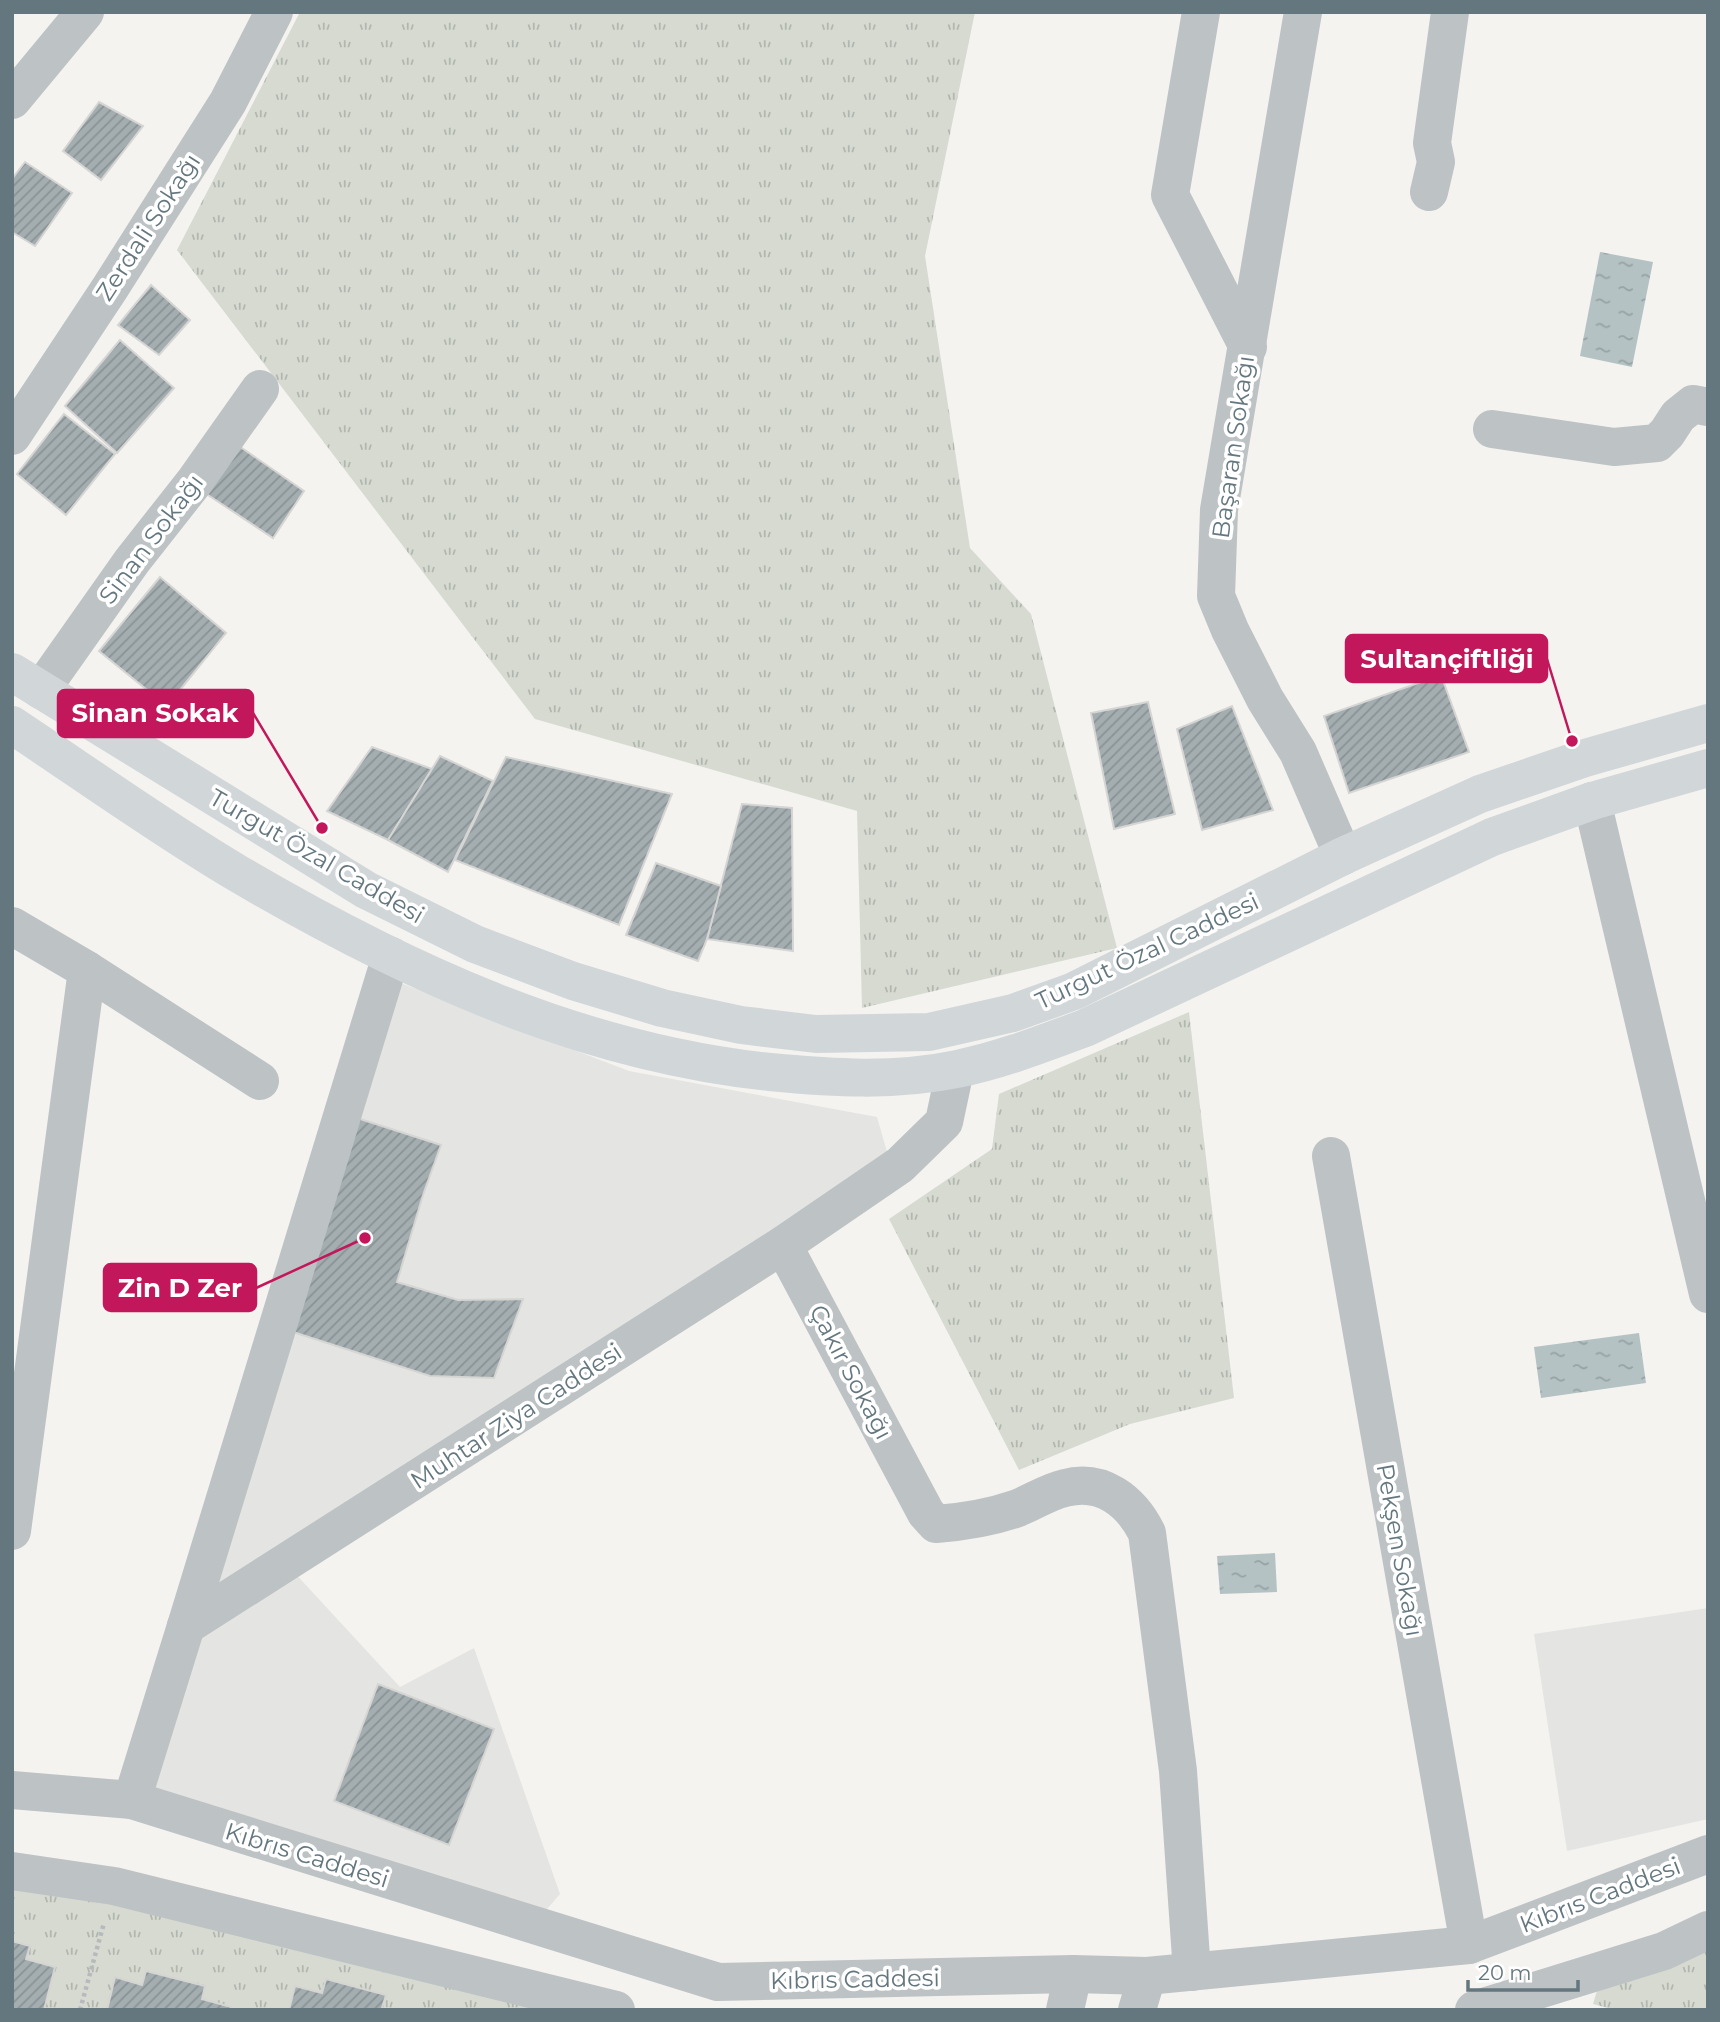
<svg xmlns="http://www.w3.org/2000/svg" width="1720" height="2022" font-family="Montserrat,sans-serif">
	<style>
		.built { fill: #e4e5e3 }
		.grass { fill: url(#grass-tufts) }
		.water { fill: url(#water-ripples) }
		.building { fill: url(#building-hatch); stroke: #d5d5d3; stroke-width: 2 }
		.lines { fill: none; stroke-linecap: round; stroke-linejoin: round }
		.path { stroke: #b7babc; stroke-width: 4.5; stroke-dasharray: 3.5 3.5; stroke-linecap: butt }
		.minor { stroke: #bdc2c4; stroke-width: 38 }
		.major { stroke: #d1d6d9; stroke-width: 38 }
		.labels { text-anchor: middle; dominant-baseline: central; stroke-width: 7; stroke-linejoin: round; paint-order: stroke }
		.street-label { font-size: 24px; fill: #64777f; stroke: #fff }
		.leader { fill: none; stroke: #c2185b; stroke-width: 2.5 }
		.callout-dot { fill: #c2185b; stroke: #fff; stroke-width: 2.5 }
		.callout { fill: #c2185b; stroke: #c2185b; stroke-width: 2.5 }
		.callout-label { font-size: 26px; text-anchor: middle; font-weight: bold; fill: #fff }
	</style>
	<defs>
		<pattern id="grass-tufts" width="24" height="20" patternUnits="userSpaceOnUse" patternTransform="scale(1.75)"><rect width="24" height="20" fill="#d6dad1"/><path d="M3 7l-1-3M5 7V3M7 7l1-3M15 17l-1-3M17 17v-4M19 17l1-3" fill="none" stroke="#b1b6af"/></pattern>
		<pattern id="water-ripples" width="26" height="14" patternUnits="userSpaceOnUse" patternTransform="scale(1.75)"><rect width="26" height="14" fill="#b4c2c4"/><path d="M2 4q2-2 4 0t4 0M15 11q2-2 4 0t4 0" fill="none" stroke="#96a2a4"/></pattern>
		<pattern id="building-hatch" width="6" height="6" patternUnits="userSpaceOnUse" patternTransform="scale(1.75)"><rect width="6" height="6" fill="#a4aeb1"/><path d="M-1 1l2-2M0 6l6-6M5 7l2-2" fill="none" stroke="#899295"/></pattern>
	</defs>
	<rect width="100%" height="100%" fill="#f4f3f0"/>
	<g class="built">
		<path d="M398,982l231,89 248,46 16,56 -601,397 108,117 74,-39 86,246 -19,22 -396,-128z"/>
		<path d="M1708,1608v211l-141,32 -33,-217z"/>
	</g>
	<g class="grass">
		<path d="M300,12h675l-50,244 45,292 61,66 86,334 -255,60 -5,-197 -322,-92 -358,-469z"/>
		<path d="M1189,1012l45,386 -104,26 -111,46 -130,-251 103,-70 7,-55z"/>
		<path d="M12,1886l78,12 461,112h-539z"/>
		<path d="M1708,1937v73h-93l-22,-6 7,-23z"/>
	</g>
	<g class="water">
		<path d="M1600,252l53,10 -21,105 -52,-11z"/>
		<path d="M1639,1333l7,50 -105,15 -7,-51z"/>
		<path d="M1275,1553l2,39 -57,2 -3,-38z"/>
	</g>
	<g class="building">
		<path d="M99,102l44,24 -42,54 -38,-29z"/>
		<path d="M25,162l47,31 -37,53 -23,-14v-53z"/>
		<path d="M151,285l39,35 -31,35 -41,-30z"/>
		<path d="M120,340l54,48 -57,65 -52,-47z"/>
		<path d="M64,414l51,40 -49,61 -49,-41z"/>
		<path d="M239,446l65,45 -31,47 -68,-45z"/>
		<path d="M160,577l66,56 -59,73 -68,-55z"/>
		<path d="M1441,675l28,77 -120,41 -25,-77z"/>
		<path d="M1148,702l27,112 -61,15 -23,-116z"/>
		<path d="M1232,706l41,104 -71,20 -25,-101z"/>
		<path d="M372,747l60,22 -44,71 -61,-29z"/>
		<path d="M440,756l53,25 -45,91 -60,-32z"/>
		<path d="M506,757l166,37 -53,131 -164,-65z"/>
		<path d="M742,804l50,4 1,143 -86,-12z"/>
		<path d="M656,863l65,23 -14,53 -9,22 -72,-26z"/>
		<path d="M357,1118l84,27 -18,50 -26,87 61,18 65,-1 -29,79 -64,-2 -137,-44z"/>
		<path d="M378,1684l116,45 -45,116 -115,-44z"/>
		<path d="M12,1941l18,5 -4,13 29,8 -11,43h-32z"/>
		<path d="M146,1971l59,15 -3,13 29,8 -1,3h-123l8,-33 27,8z"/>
		<path d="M326,1979l60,16 -4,13 6,2h-99l6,-24 27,7z"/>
	</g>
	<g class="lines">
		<path class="path" d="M80,2010l24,-87"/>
		<g class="minor">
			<path d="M1201,12l-31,183 78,152"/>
			<path d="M1303,12l-84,498 -3,86 14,34 35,69 33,53 45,104"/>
			<path d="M12,100l73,-88"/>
			<path d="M1429,192l7,-30 -4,-19 18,-131"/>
			<path d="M1492,429l122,18 43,-4 10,-10 11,-17 15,-12 15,3"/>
			<path d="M12,436l98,-148 118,-186 46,-90"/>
			<path d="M41,690l91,-129 63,-80 65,-92"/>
			<path d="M1592,801l116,493"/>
			<path d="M12,926l75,44 -75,561"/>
			<path d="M87,970l173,111"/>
			<path d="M1331,1156l138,789"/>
			<path d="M783,1245l143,268 10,11c27,-2 53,-6 79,-15 17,-6 32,-17 50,-21 37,-10 66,13 82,45l31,238 14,201"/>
			<path d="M186,1626l205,-670"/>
			<path d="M12,1790l120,10 586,182 355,-8 74,2 322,-31 239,-91"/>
			<path d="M132,1800l54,-174 597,-381 117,-80 44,-43 11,-52"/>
			<path d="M12,1871l102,15 502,124"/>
			<path d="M1065,2010l8,-36"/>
			<path d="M1137,2010l10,-34"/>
			<path d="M1474,2010l190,-59 44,-21"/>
		</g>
		<g class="major">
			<path d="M12,672l354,218 109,54 98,37 89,27 79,17 75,9 113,-2 84,-19 61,-22 269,-135 137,-62 105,-36 123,-35"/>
			<path d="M12,725c74,49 149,103 225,148 165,97 341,179 533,199 62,6 125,10 187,-3 44,-9 85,-25 128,-41l407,-191 100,-36 116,-33"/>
		</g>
	</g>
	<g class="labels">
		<g class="street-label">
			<text transform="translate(148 227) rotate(-57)">Zerdali Sokağı</text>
			<text transform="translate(1233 447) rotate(-82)">Başaran Sokağı</text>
			<text transform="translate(151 539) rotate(-53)">Sinan Sokağı</text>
			<text transform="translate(317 856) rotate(30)">Turgut Özal Caddesi</text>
			<text transform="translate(1147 951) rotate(-25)">Turgut Özal Caddesi</text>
			<text transform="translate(851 1372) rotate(62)">Çakır Sokağı</text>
			<text transform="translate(516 1416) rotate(-33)">Muhtar Ziya Caddesi</text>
			<text transform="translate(1400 1550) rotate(80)">Pekşen Sokağı</text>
			<text transform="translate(307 1855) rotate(17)">Kıbrıs Caddesi</text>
			<text transform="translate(1600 1895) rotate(-21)">Kıbrıs Caddesi</text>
			<text transform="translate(855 1979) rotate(-1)">Kıbrıs Caddesi</text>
		</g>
	</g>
	<path class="leader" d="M1572 741L1547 659M322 828L253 713M365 1238L256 1288"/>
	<g class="callout-dot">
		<circle cx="1572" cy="741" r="7"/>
		<circle cx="322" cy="828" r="7"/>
		<circle cx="365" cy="1238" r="7"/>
	</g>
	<g class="callout">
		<rect x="1346" y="635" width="201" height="47" rx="7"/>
		<rect x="58" y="690" width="195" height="47" rx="7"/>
		<rect x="104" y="1264" width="152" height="47" rx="7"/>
	</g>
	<g class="callout-label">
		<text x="1447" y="668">Sultançiftliği</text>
		<text x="155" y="722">Sinan Sokak</text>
		<text x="180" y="1297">Zin D Zer</text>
	</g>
	<rect width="1720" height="2022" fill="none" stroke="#64777f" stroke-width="28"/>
	<path d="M1468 1980v10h110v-10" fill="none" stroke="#64777f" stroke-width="3.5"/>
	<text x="1478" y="1980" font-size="21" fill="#64777f" stroke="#ffffff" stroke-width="5" paint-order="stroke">20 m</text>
</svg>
